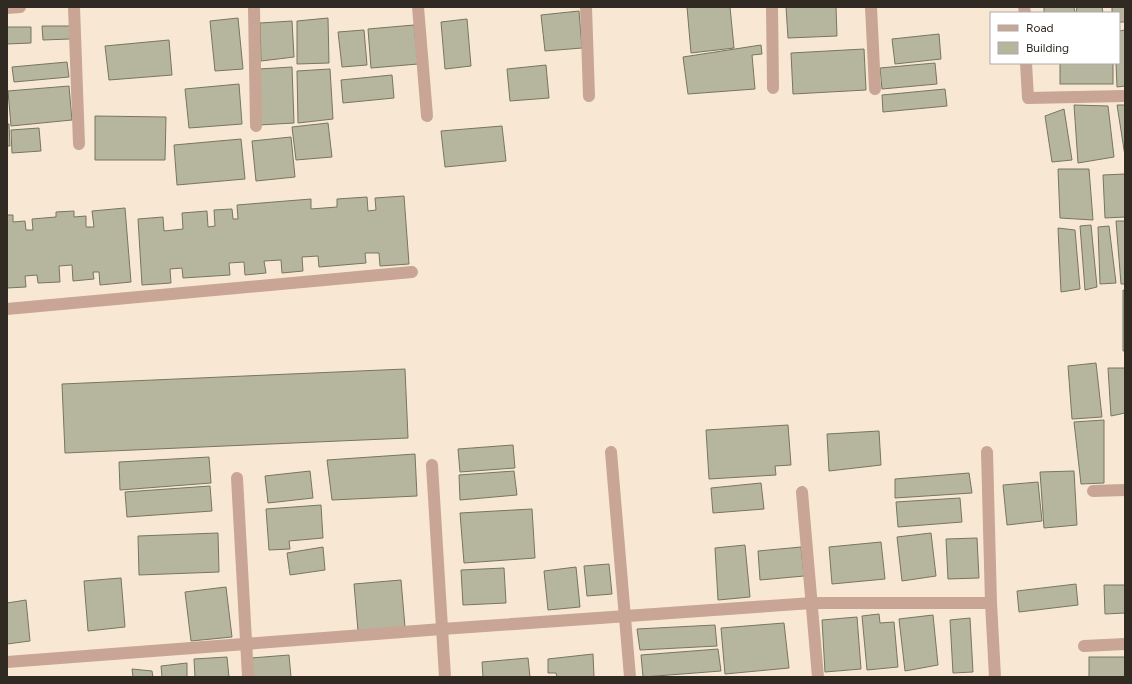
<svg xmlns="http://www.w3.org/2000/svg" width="1132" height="684" font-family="Figtree,sans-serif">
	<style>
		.building { fill: #b6b69f; stroke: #767660 }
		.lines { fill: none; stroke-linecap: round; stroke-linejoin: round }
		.minor { stroke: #c8a595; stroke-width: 12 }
	</style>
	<rect width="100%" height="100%" fill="#f8e8d3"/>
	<g class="building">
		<path d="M687,7h43l4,41 -43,5z"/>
		<path d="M786,7h50l1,29 -49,2z"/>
		<path d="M1044,7h30l1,6h-31z"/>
		<path d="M1077,7h25l1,6h-27z"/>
		<path d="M1112,7h13v15h-6v-9h-7z"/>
		<path d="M579,11l3,37 -37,3 -4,-36z"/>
		<path d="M238,18l5,51 -28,2 -5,-50z"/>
		<path d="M328,18l1,45 -32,1v-43z"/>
		<path d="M467,19l4,47 -26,3 -4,-47z"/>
		<path d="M292,21l2,36 -33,4 -1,-38z"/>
		<path d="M414,25l4,39 -47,4 -3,-39z"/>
		<path d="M42,26h28v13l-27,1z"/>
		<path d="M7,27h24v16l-24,1z"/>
		<path d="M364,30l3,35 -25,2 -4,-35z"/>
		<path d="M1125,30v56l-8,1 -1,-24h3v-32z"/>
		<path d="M939,34l2,25 -46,5 -3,-25z"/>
		<path d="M169,40l3,35 -63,5 -4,-34z"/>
		<path d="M761,45l1,9 -10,1 3,34 -67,5 -5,-37z"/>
		<path d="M864,49l2,41 -73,4 -2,-41z"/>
		<path d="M67,62l2,15 -55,5 -2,-15z"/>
		<path d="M935,63l2,21 -55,5 -2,-21z"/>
		<rect x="1060" y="63" width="53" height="21"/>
		<path d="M546,65l3,33 -39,3 -3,-32z"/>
		<path d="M292,67l2,56 -35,2v-56z"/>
		<path d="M330,69l3,50 -35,4 -1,-52z"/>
		<path d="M392,75l2,23 -51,5 -2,-23z"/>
		<path d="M239,84l3,40 -53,4 -4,-39z"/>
		<path d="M69,86l3,34 -61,6 -3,-35z"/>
		<path d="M945,89l2,17 -64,6 -1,-17z"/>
		<path d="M1074,105l34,1 6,51 -36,6z"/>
		<path d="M1117,105h8v51z"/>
		<path d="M1064,109l8,51 -20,2 -7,-46z"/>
		<path d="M95,116l71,1 -1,43h-70z"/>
		<path d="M328,123l4,34 -36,3 -4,-33z"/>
		<path d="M7,124h2l1,22h-3z"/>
		<path d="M502,126l4,35 -61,6 -4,-36z"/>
		<path d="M39,128l2,23 -29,2 -1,-23z"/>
		<path d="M291,137l4,40 -39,4 -4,-40z"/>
		<path d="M241,139l4,40 -68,6 -3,-40z"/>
		<path d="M1058,169h31l4,51 -33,-2z"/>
		<path d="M1125,174v43l-20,1 -2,-43z"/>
		<path d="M404,196l5,68 -29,2 -1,-13h-14l1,10 -47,4 -1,-11 -16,1 1,14 -21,2 -1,-13 -17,1 2,12 -21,2 -1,-13 -15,1 1,12 -47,3 -1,-10 -12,1 1,14 -29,2 -4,-66 25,-2 1,14 19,-2 -1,-16 25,-2 1,16 7,-1 -1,-16 18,-1 1,10h5l-1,-14 74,-6v10l26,-2v-8l30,-2 1,14 8,-1 -1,-12z"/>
		<path d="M125,208l6,74 -31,3 -1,-13h-6l1,7 -21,2 -1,-16 -13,1 1,16 -22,1 -1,-8 -12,1 1,11 -19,1v-73h6v7l12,-1 1,9h7l-1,-11 24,-2v-5l18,-1v6l12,-1v11h8l-2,-16z"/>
		<path d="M1116,221h9v63h-4z"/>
		<path d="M1091,225l6,62 -12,3 -5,-64z"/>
		<path d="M1109,226l7,57 -16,1 -2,-57z"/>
		<path d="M1058,228l17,2 5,59 -19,3z"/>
		<path d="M1123,290l2,1v60h-2z"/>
		<path d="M1096,363l6,54 -30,2 -4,-53z"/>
		<path d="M1108,368h17v45l-14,3z"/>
		<path d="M405,369l3,69 -343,15 -3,-69z"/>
		<path d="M1104,420v63l-23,1 -7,-62z"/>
		<path d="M788,425l3,40 -16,1 1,9 -67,4 -3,-49z"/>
		<path d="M879,431l2,34 -52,6 -2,-37z"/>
		<path d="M513,445l2,23 -55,4 -2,-23z"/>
		<path d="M415,454l2,42 -85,4 -5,-40z"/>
		<path d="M209,457l2,26 -91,7 -1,-28z"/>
		<path d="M310,471l3,27 -45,5 -3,-27z"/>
		<path d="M514,471l3,24 -57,5 -1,-25z"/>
		<path d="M1074,471l3,54 -33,3 -4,-56z"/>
		<path d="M969,473l3,20 -77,5v-19z"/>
		<path d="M1038,482l4,39 -35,4 -4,-40z"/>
		<path d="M761,483l3,26 -51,4 -2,-25z"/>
		<path d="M210,486l2,25 -85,6 -2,-25z"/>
		<path d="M960,498l2,24 -64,5 -2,-25z"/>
		<path d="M321,505l2,33 -34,3 1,8 -21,1 -3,-41z"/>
		<path d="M532,509l3,49 -71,5 -4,-50z"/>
		<path d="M218,533l1,39 -80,3 -1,-39z"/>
		<path d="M931,533l5,43 -34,5 -5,-44z"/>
		<path d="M977,538l2,40 -31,1 -2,-40z"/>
		<path d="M881,542l4,37 -53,5 -3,-37z"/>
		<path d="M745,545l5,52 -32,3 -3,-52z"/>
		<path d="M323,547l2,23 -35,5 -3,-22z"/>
		<path d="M801,547l3,29 -44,4 -2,-29z"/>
		<path d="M609,564l3,30 -25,2 -3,-30z"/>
		<path d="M576,567l4,40 -32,3 -4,-39z"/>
		<path d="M504,568l2,35 -43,2 -2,-35z"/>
		<path d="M121,578l4,49 -37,4 -4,-50z"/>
		<path d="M401,580l4,47 -47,4 -4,-47z"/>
		<path d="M1076,584l2,21 -59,7 -2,-21z"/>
		<path d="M1104,585h21v28l-20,1z"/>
		<path d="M226,587l6,50 -41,4 -6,-49z"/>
		<path d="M26,600l4,41 -23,3v-41z"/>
		<path d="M879,614l1,9 14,-1 4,45 -31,3 -5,-54z"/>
		<path d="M933,615l5,50 -33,6 -6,-52z"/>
		<path d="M857,617l4,52 -36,3 -3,-52z"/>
		<path d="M970,618l3,54 -20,1 -3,-53z"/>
		<path d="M784,623l5,45 -64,6 -4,-46z"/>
		<path d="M715,625l2,21 -77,4 -3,-21z"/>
		<path d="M718,649l3,22 -78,6 -2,-22z"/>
		<path d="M593,654l1,23h-37l-1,-4h-8v-14z"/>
		<path d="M289,655l2,22h-39l-1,-19z"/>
		<path d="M227,657l2,20h-34l-1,-18z"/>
		<rect x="1089" y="657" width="36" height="20"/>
		<path d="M528,658l2,19h-47l-1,-15z"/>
		<path d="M187,663v14h-25l-1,-11z"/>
		<path d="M132,669l20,2 1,6h-20z"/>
	</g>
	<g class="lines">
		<g class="minor">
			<path d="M74,7l5,137"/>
			<path d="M254,7l2,119"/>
			<path d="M418,7l9,109"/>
			<path d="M586,7l3,89"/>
			<path d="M772,7l1,81"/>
			<path d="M871,7l4,82"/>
			<path d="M1024,7l1,6"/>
			<path d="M7,8l13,-1"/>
			<path d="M1026,63l2,35 97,-2"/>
			<path d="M7,309l405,-37"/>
			<path d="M611,452l19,225"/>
			<path d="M987,452l4,151 4,74"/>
			<path d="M432,465l13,212"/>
			<path d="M237,478l11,199"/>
			<path d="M1093,491l32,-1"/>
			<path d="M802,492l16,185"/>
			<path d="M1084,646l41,-2"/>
			<path d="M7,662l435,-33 370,-26h179"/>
		</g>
	</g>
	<rect width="1132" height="684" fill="none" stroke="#302a22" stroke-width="16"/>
	<rect x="990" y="12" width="130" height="52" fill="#ffffff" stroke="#acaaa7"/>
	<rect x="998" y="25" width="20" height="6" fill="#c8a595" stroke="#acaaa7"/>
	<text x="1026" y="32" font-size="12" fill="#302a22">Road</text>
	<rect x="998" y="42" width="20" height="12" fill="#b6b69f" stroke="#acaaa7"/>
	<text x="1026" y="52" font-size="12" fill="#302a22">Building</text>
</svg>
